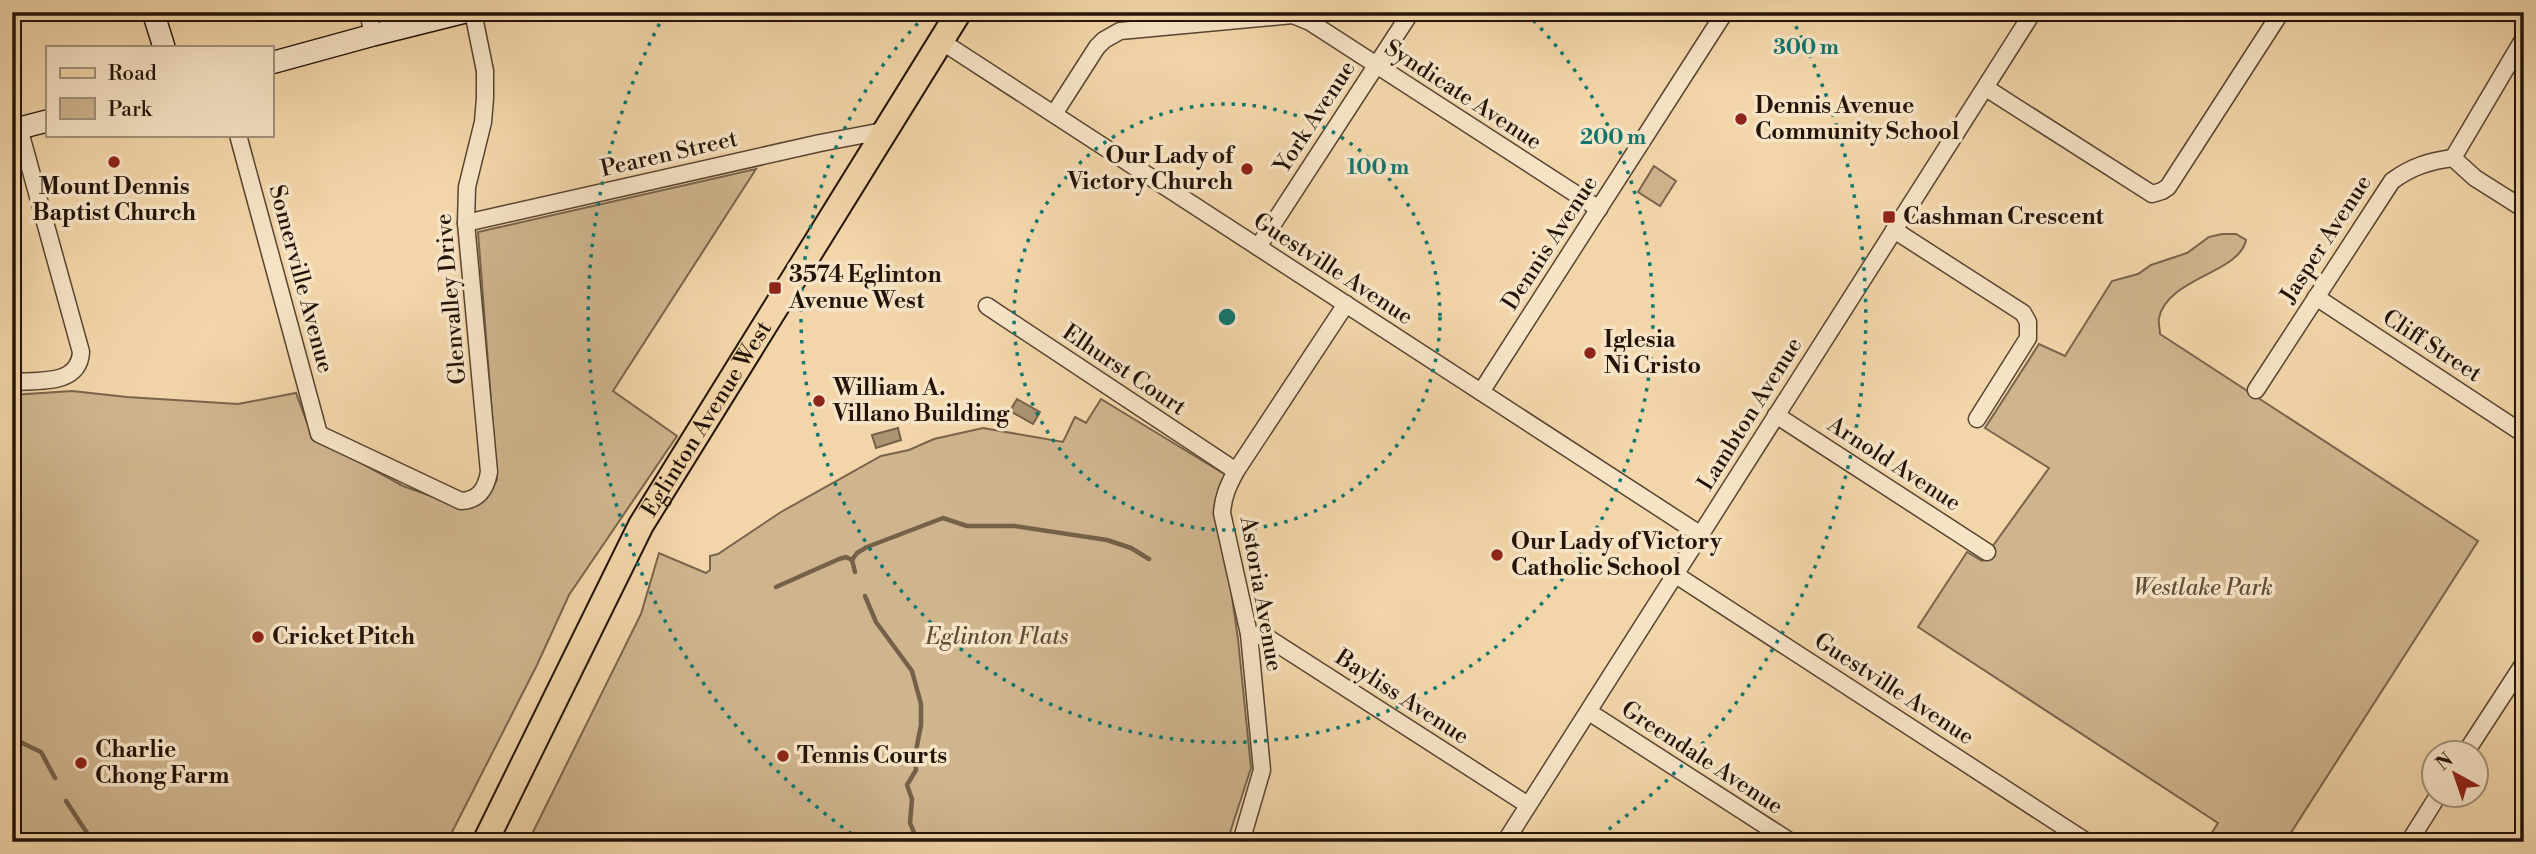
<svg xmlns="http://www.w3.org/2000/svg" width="2536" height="854" font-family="'Libre Bodoni',serif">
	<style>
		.green { fill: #cfb58e; stroke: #79644c; stroke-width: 2 }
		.water { fill: #ac9473; stroke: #756149; stroke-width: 2 }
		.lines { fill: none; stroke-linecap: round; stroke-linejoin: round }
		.stream { stroke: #756149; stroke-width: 4.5 }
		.street-casing { stroke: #574431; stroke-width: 19 }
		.secondary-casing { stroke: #231409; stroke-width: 24 }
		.primary-casing { stroke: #231409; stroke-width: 28 }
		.street { stroke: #f7e4c7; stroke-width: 16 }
		.secondary { stroke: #f7e4c7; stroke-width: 21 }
		.primary { stroke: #f2d6a9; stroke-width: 24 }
		.ring { fill: none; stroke: #0f766e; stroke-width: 3.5; stroke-dasharray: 3.5 7 }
		.poi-dot { fill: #8f2418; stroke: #f7e4c7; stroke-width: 2.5 }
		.labels { text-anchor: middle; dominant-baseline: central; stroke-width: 7; stroke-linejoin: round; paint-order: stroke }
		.street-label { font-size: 23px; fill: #231409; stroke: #f7e4c7 }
		.poi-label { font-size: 23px; font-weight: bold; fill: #231409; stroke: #f7e4c7; text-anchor: start }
		.park-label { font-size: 23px; font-style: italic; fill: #5f4c38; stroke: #f7e4c7 }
		.centre { fill: #0f766e; stroke: #f7e4c7; stroke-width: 3.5 }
		.ring-label { font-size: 21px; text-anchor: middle; font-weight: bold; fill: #0f766e; stroke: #f7e4c7; stroke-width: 7; stroke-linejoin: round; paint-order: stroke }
	</style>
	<rect width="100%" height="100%" fill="#f2d6a9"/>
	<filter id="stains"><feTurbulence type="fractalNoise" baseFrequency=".00286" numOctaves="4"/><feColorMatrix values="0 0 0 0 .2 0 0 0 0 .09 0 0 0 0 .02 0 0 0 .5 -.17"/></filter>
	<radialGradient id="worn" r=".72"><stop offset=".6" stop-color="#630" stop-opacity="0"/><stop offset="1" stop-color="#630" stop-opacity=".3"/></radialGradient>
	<g class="green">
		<path d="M1654,166l22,15 -16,25 -22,-14z"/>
		<path d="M756,169l-143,222 64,45 -108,159 -32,70 -90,177h-435v-447l60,-4 55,6 111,7 58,-11 16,43 91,50 64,23 20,-12 10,-17 -19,-248z"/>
		<path d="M2222,234h14l10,6c-6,33 -79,38 -87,78 -1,4 1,11 1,16l318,207 -193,301h-79l12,-19 -300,-196 49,-75 15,9 67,-93 -64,-40 54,-84 26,12 47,-75 26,-7 13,-9 36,-12 22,-16z"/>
		<path d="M1101,399l125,76 -5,9 -1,29 18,126 13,129 -24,74h-699l113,-228 18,-61 47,20 4,-3v-14l8,-2 63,-42 100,-56 28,-6 25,-11 49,-11 80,14 12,-25 11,6z"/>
	</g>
	<g class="water">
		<path d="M1017,399l23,13 -7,12 -23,-13z"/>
		<path d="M898,428l3,12 -25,8 -4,-13z"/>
	</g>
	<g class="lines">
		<g class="stream">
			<path d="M852,560l5,-7 10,-6 76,-29 24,8h48l92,14 24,8 18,11"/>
			<path d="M852,560l3,12"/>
			<path d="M776,587l63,-28 7,-2 6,3"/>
			<path d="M865,596l11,26 36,49 9,33v21l-6,31 1,14 -9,15 5,14 -2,24 8,19"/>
			<path d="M12,738l29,14 14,26"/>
			<path d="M66,801l23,35 1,6"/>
		</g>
		<defs>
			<g id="street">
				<path d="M368,12l5,23"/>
				<path d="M941,41l760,494"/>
				<path d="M1986,88l166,106 10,-3 6,-4 113,-175"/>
				<path d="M1054,114l43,-67 7,-7 16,-9 173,-16 17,7 289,187"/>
				<path d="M238,135l81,299 142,67c18,-1 25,-12 28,-29l-23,-249 1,-36 16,-65 2,-24v-27l-12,-59"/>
				<path d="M2453,158l71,-120"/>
				<path d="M2453,158l22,20 49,31"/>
				<path d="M466,223l354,-80 63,-12"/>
				<path d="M1894,230l129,83 5,9v16l-51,81"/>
				<path d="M1258,247l153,-235"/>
				<path d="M2316,297l208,137"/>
				<path d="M987,306l249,165"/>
				<path d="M12,382c26,-2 67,4 69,-30l-62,-224"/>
				<path d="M2256,390l136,-209c19,-14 37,-20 61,-23"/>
				<path d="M1481,392l244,-380"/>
				<path d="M1776,415l211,137"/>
				<path d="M1676,575l411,267"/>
				<path d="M1249,634l19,4 260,167"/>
				<path d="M1589,712l202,130"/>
				<path d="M2466,752l58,-89"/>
				<path d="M1241,842l21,-72 -13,-136 -27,-121c1,-16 6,-27 14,-42l110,-167"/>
				<path d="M1505,842l528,-830"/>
				<path d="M2409,842l30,-48"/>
			</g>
			<g id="secondary">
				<path d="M153,12l11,35"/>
				<path d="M271,63l102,-28 92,-23"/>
				<path d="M12,130l35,-9"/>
			</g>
			<g id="primary">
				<path id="s1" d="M485,842l156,-317 318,-513"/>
			</g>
		</defs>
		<use href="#street" class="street-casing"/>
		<use href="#secondary" class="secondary-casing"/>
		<use href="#primary" class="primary-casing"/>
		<use href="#street" class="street"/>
		<use href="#secondary" class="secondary"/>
		<use href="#primary" class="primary"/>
	</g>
	<g class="ring">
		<circle cx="1227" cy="317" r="213"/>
		<path d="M1526 13A426 426 0 1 1 928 13"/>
		<path d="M860 840A639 639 0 0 1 663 17M1791 17A639 639 0 0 1 1594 840"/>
	</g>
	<g class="poi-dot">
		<circle cx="1741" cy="119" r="7"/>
		<circle cx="114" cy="162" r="7"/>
		<circle cx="1247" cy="169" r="7"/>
		<rect x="1882" y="210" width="14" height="14" rx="3.5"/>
		<rect x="768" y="281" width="14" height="14" rx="3.5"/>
		<circle cx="1590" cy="353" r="7"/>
		<circle cx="819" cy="401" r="7"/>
		<circle cx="1497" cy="555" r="7"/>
		<circle cx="258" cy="637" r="7"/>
		<circle cx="783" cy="756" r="7"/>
		<circle cx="81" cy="763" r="7"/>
	</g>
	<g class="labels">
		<g class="street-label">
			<text transform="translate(1463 95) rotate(33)">Syndicate Avenue</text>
			<text transform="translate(1315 117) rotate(-57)">York Avenue</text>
			<text transform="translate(669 154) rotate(-13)">Pearen Street</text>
			<text transform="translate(2326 239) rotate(-57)">Jasper Avenue</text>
			<text transform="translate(1550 243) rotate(-57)">Dennis Avenue</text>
			<text transform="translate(1333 269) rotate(33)">Guestville Avenue</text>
			<text transform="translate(301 279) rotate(75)">Somerville Avenue</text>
			<text transform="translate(451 299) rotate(-95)">Glenvalley Drive</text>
			<text transform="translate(2432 346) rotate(33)">Cliff Street</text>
			<text transform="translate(1124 370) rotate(34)">Elhurst Court</text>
			<text transform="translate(1750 414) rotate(-58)">Lambton Avenue</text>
			<text stroke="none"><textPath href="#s1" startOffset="478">Eglinton Avenue West</textPath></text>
			<text transform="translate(1894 464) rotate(33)">Arnold Avenue</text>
			<text transform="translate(1261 594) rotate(80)">Astoria Avenue</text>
			<text transform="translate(1894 689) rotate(33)">Guestville Avenue</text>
			<text transform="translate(1402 697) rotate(33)">Bayliss Avenue</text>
			<text transform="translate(1702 758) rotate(33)">Greendale Avenue</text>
		</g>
		<g class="poi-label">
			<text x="1755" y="106">Dennis Avenue<tspan x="1755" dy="26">Community School</tspan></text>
			<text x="1233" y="156" text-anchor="end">Our Lady of<tspan x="1233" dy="26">Victory Church</tspan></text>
			<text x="114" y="187" text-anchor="middle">Mount Dennis<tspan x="114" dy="26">Baptist Church</tspan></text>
			<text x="1903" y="217">Cashman Crescent</text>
			<text x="789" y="275">3574 Eglinton<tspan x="789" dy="26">Avenue West</tspan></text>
			<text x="1604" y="340">Iglesia<tspan x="1604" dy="26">Ni Cristo</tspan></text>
			<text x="833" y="388">William A.<tspan x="833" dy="26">Villano Building</tspan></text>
			<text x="1511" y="542">Our Lady of Victory<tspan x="1511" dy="26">Catholic School</tspan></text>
			<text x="272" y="637">Cricket Pitch</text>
			<text x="95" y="750">Charlie<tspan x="95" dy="26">Chong Farm</tspan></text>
			<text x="797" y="756">Tennis Courts</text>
		</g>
		<g class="park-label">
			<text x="2203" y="588">Westlake Park</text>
			<text x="997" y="637">Eglinton Flats</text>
		</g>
	</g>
	<circle cx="1227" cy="317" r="10" class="centre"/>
	<g class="ring-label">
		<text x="1806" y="54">300 m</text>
		<text x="1613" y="144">200 m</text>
		<text x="1378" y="174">100 m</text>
	</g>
	<rect width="2536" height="854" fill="none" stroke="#f2d6a9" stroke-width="42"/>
	<rect x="14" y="14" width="2508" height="826" fill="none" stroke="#231409" stroke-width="3.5"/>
	<rect x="21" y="21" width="2494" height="812" fill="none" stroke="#231409" stroke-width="2"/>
	<rect x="46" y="46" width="228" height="91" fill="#f7e4c7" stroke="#a2917b" stroke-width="2"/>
	<rect x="60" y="68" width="35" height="10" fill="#f2d6a9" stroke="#a2917b" stroke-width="2"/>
	<text x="108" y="80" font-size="21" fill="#231409">Road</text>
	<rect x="60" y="98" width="35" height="21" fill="#cfb58e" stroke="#a2917b" stroke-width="2"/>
	<text x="108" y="116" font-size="21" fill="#231409">Park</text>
	<g transform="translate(2455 774) rotate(320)"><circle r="33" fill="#f7e4c7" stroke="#a2917b" stroke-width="2"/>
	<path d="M0-5L12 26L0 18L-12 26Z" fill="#8f2418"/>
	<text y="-10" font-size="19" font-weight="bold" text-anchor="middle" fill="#231409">N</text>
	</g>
	<rect width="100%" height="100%" filter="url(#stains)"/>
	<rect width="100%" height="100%" fill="url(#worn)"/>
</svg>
